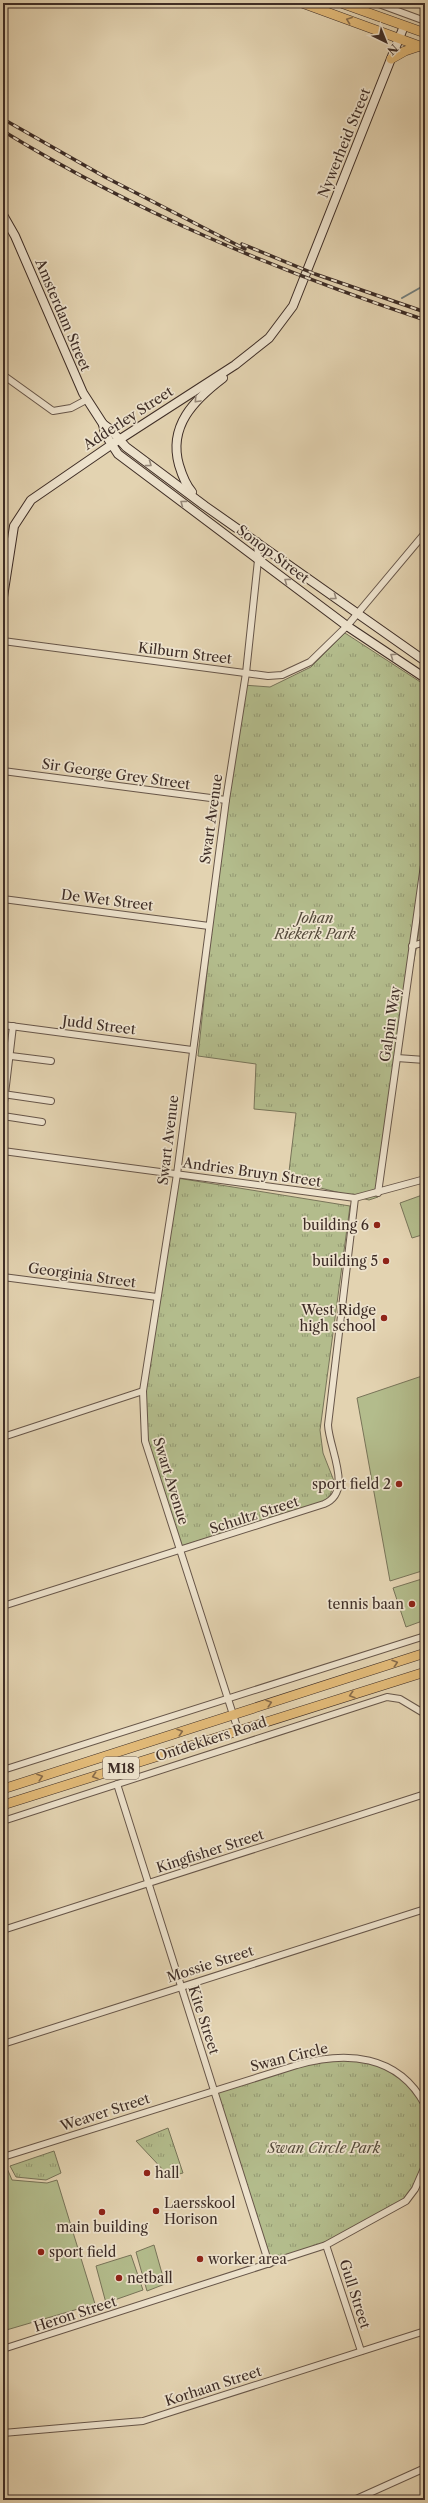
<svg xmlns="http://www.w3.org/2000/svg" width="428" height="2503" font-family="'Libre Caslon Text',serif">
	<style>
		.park { fill: url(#park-tufts); stroke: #787459 }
		.garden { fill: #b3bc8c; stroke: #787459 }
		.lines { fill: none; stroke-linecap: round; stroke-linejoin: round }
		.stream { stroke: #747f7c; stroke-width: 2 }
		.street-casing { stroke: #675649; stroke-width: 8 }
		.secondary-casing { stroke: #3e2d26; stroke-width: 10 }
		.primary-casing { stroke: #3e2d26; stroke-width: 10 }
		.street { stroke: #ede2cc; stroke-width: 6 }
		.secondary { stroke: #ede2cc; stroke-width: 8 }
		.primary { stroke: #e2ba78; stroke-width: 9 }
		.rail-casing { stroke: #3e2d26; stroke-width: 3.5 }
		.rail { stroke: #ede2cc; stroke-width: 2; stroke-dasharray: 6; stroke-linecap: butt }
		.oneway { stroke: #886c4b }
		.oneway2 { stroke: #968879 }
		.poi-dot { fill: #8f2418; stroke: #ede2cc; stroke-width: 1.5 }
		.labels { text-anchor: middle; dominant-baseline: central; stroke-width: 3.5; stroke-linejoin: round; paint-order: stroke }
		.shield { fill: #ede2cc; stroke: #726358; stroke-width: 1 }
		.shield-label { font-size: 13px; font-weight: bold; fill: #3e2d26 }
		.street-label { font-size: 14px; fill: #3e2d26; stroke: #ede2cc }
		.park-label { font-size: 14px; font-style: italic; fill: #554a3a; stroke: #ede2cc }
		.poi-label { font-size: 14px; fill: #3e2d26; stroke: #ede2cc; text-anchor: end }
	</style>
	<defs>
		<pattern id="park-tufts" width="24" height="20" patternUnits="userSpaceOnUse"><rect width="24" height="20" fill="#b3bc8c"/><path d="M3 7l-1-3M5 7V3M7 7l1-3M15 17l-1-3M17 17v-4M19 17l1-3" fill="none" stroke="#939972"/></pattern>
	</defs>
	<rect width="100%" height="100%" fill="#e3d3b1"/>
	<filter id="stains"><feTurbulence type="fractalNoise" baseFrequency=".005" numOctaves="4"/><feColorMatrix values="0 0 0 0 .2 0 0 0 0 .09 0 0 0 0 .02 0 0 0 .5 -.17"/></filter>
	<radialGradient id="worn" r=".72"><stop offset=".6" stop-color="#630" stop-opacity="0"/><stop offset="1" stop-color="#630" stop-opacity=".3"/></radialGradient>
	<g class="park">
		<path d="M345,633l80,52v160l-7,94 -24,123 -16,135 -9,3 -81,-20 8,-67 -42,-4 2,-45 -58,-8 13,-122 32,-249 27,2 41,-20z"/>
		<path d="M177,1178l173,28 -30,224 3,23 11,28 -5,19 -151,47 -32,-106 -1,-50z"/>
		<path d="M363,2058l37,19 25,28v61l-19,35 -80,44 -57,19 -56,-174 102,-30z"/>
		<path d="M168,2128l15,45 -8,2 -5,-4 -4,2 -30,-32z"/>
		<path d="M54,2151l7,22 -15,7 -30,-3 -6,-11z"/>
	</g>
	<g class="garden">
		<path d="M425,1194v40l-13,4 -12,-35z"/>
		<path d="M425,1375v195l-35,11 -33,-183z"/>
		<path d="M425,1578v42l-19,7 -13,-39z"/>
		<path d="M6,2166l6,14 35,3 10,-3 38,124 -92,27v-164z"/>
		<path d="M154,2245l11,39 -18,7 -11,-39z"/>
		<path d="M131,2255l12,35 -37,13 -10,-37z"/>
	</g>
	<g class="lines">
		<path class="stream" d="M402,298l23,-13"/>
		<defs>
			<g id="street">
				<path d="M376,3l49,18"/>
				<path d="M3,375l50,36 18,-3 15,-8"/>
				<path d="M3,641l265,35 14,-1 28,-13 37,-36 78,-93"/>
				<path d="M3,771l223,29"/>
				<path d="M3,899l206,27"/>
				<path d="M412,946l13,-4"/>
				<path d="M3,1025l189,25"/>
				<path d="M3,1055l48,6"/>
				<path d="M397,1058l28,2"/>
				<path d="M3,1094l48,7"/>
				<path d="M3,1111l10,-85"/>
				<path d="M3,1116l39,6"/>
				<path d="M3,1151l352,47 70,-19"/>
				<path d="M378,1193l47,-335"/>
				<path d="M3,1277l154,20"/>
				<path d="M3,1437l140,-46"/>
				<path d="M3,1606l321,-102c30,-12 5,-55 4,-79l27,-227"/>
				<path d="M238,1730l-93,-289 -2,-50 34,-217 49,-374 20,-127 12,-113 -1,-19"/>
				<path d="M3,1770l422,-134"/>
				<path d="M117,1784l152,480"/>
				<path d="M3,1821l384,-124 13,2 25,15"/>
				<path d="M3,1930l422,-136"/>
				<path d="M3,2044l422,-135"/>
				<path d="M3,2157l294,-92c49,-14 101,-11 128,40"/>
				<path d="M326,2245l35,106"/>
				<path d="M3,2349l323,-104 80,-44 9,-12 10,-23"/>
				<path d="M3,2433l140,-12 282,-90"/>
				<path d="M3,2498l1,2"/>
				<path d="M354,2500l71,-32"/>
			</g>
			<g id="secondary">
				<path d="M3,215l12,21 68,157 20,31 7,5 16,18 79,59 220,155"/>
				<path d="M103,424l2,10 13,20 229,172 78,52"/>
				<path d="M192,492c-7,-8 -10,-17 -13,-27 -11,-39 15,-65 44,-87"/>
				<path d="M3,597l11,-71 17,-26 80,-55 124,-80 34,-27 24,-32 111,-280"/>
			</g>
			<g id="primary">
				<path d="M302,3l123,45"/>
				<path d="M341,3l84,30"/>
				<path d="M391,59l14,-8 15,-5"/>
				<path d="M3,1789l422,-136"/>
				<path d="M3,1805l422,-133"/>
			</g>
		</defs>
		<use href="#street" class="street-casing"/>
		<use href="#secondary" class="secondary-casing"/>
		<use href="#primary" class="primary-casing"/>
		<use href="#street" class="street"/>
		<use href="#secondary" class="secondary"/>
		<use href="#primary" class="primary"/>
		<defs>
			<g id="rail">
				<path d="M3,119l102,58 140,72"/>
				<path d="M3,131c132,81 275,140 422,189"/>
				<path d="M242,244l73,30 110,38"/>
			</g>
		</defs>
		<use href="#rail" class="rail-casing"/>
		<use href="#rail" class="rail"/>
	</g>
	<defs><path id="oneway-chevron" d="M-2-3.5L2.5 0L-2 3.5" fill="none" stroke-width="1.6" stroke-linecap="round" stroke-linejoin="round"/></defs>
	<g class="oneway">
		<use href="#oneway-chevron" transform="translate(349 20) rotate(-160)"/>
		<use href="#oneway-chevron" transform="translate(395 1663) rotate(-18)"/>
		<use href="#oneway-chevron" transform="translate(352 1695) rotate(163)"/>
		<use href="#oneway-chevron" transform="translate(269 1703) rotate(-18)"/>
		<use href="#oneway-chevron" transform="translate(180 1732) rotate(-18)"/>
		<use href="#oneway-chevron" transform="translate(95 1776) rotate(162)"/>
		<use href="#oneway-chevron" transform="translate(40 1777) rotate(-18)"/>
	</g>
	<g class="oneway2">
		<use href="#oneway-chevron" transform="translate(197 400) rotate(133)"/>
		<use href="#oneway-chevron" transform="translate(149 464) rotate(36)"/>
		<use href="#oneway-chevron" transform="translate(183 503) rotate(-143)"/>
		<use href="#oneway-chevron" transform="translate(287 581) rotate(-144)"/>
		<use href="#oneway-chevron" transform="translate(334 597) rotate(36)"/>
		<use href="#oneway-chevron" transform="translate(393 656) rotate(-146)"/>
	</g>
	<g class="poi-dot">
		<circle cx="377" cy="1225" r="4"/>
		<circle cx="386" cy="1261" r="4"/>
		<circle cx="384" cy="1318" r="4"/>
		<circle cx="399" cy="1484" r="4"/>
		<circle cx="412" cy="1604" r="4"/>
		<circle cx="147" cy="2173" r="4"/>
		<circle cx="156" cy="2211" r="4"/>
		<circle cx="102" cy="2212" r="4"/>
		<circle cx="41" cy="2252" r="4"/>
		<circle cx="200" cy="2259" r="4"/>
		<circle cx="119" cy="2278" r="4"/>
	</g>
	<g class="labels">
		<rect class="shield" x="103" y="1757" width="36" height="22" rx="3"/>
		<g class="shield-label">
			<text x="121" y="1768">M18</text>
		</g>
		<g class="street-label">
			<text transform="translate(344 143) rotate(-68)">Nywerheid Street</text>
			<text transform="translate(63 315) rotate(67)">Amsterdam Street</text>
			<text transform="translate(128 418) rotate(-33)">Adderley Street</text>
			<text transform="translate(273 554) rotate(37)">Sonop Street</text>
			<text transform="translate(185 653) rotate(7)">Kilburn Street</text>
			<text transform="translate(116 774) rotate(8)">Sir George Grey Street</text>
			<text transform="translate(211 819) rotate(-82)">Swart Avenue</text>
			<text transform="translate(107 900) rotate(7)">De Wet Street</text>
			<text transform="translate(390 1024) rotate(-82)">Galpin Way</text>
			<text transform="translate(99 1025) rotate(7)">Judd Street</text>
			<text transform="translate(168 1140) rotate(-83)">Swart Avenue</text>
			<text transform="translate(252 1172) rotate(8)">Andries Bruyn Street</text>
			<text transform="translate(82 1275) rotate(8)">Georginia Street</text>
			<text transform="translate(171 1481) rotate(73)">Swart Avenue</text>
			<text transform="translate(254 1515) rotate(-18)">Schultz Street</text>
			<text transform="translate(211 1739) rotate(-18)">Ontdekkers Road</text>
			<text transform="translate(210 1851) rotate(-18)">Kingfisher Street</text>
			<text transform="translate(210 1964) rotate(-18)">Mossie Street</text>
			<text transform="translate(204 2020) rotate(72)">Kite Street</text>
			<text transform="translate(289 2057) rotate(-14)">Swan Circle</text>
			<text transform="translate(105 2112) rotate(-18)">Weaver Street</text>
			<text transform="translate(355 2294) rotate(72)">Gull Street</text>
			<text transform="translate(75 2314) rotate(-18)">Heron Street</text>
			<text transform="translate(213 2386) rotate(-18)">Korhaan Street</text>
		</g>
		<g class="park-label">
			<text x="315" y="918">Johan<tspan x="315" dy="16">Riekerk Park</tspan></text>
			<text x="324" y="2148">Swan Circle Park</text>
		</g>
		<g class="poi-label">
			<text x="369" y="1225">building 6</text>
			<text x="378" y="1261">building 5</text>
			<text x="376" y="1310">West Ridge<tspan x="376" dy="16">high school</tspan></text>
			<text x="391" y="1484">sport field 2</text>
			<text x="404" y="1604">tennis baan</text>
			<text x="155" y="2173" text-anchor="start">hall</text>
			<text x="164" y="2203" text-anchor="start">Laersskool<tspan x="164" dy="16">Horison</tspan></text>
			<text x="102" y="2227" text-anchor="middle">main building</text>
			<text x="49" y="2252" text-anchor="start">sport field</text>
			<text x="208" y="2259" text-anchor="start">worker area</text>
			<text x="127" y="2278" text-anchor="start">netball</text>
		</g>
	</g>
	<rect width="428" height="2503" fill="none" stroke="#e3d3b1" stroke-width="16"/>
	<rect x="4" y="4" width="420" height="2495" fill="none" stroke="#3e2d26" stroke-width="2"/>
	<rect x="8" y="8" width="412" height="2487" fill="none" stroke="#3e2d26"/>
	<g transform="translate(386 42) rotate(137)" stroke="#ede2cc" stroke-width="3" paint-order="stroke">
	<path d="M0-3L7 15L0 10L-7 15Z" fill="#3e2d26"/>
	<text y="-6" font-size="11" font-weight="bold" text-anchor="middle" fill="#3e2d26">N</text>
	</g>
	<rect width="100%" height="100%" filter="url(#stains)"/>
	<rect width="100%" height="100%" fill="url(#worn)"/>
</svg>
